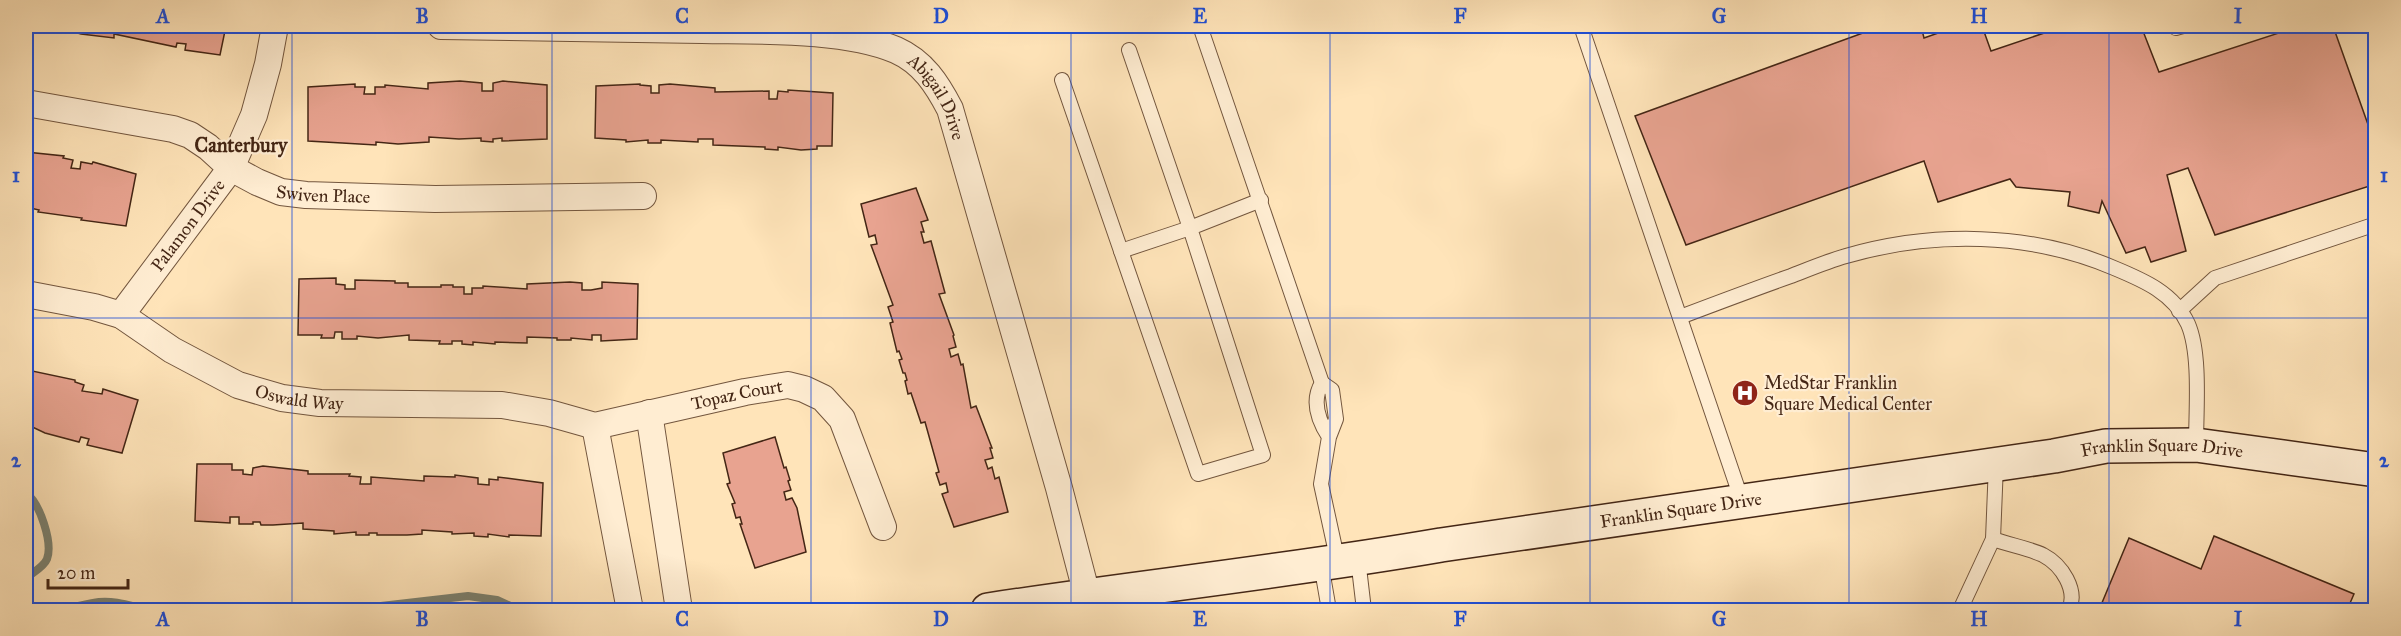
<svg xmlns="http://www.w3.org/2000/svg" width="2401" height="636" font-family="'IM FELL Great Primer',serif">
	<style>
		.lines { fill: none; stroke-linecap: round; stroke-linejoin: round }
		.stream { stroke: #7b8272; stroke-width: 8 }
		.building { fill: #e8a390; stroke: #442615; stroke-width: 1.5 }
		.lane-casing { stroke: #73563e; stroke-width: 16 }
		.street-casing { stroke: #73563e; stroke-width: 28 }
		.secondary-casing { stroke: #442615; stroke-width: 36 }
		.lane { stroke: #ffedd2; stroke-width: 14 }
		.street { stroke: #ffedd2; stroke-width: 26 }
		.secondary { stroke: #ffedd2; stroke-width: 33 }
		.grid { fill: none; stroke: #1d4ed8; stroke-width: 1.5; stroke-opacity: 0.55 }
		.labels { text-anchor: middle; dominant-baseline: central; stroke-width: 4.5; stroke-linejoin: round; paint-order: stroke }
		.street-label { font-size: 18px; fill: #442615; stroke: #ffedd2 }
		.poi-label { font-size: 18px; fill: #442615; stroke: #ffedd2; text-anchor: start }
		.neighbourhood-label { font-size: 20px; font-weight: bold; fill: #442615; stroke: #ffedd2 }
		.neatline { fill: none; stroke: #1d4ed8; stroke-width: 2 }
		.grid-label { font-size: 20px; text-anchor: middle; font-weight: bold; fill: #1d4ed8 }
	</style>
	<rect width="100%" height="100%" fill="#ffe4b9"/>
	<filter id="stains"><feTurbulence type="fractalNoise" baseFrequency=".00333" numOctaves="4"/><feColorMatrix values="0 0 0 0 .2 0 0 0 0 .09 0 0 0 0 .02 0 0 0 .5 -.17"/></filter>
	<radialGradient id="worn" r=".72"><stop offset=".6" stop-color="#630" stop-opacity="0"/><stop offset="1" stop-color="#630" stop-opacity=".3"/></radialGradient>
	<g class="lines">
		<g class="stream">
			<path d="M26,493c14,10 27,50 21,66 -3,8 -15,14 -21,19"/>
			<path d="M26,603c21,15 50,2 73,-1 16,-2 35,5 51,8"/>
			<path d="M346,610l122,-14 29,4 22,10"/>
		</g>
	</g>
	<g class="building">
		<path d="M43,26h183l-6,29 -35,-5 1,-6 -9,-1 -1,4 -62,-13v4l-33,-4 -21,-6 -1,4 -12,-2v-4z"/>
		<path d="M1882,26h39l3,12 34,-12h24l9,25 74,-25h76l18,46 141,-46h33l43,121v37l-161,51 -27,-67 -21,7 19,76 -35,11 -6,-15 -19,6 -24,-52 -3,12 -31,-7 2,-14 -54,-5 -6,-8 -72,23 -14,-41 -238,84 -51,-129z"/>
		<path d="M460,81l22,2v8h11v-8l10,-2 44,4v54l-45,2v-3l-9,1v3l-12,-1v-3l-22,1 -30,-2v5l-31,2 -22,-2v3l-68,-4v-54l47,-3v3h10l-1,7h11v-7h10v-2l43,4v-6z"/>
		<path d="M640,84v1l11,1v7h8v-8l11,-1 45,4v4l54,-1v8h8l1,-8 10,1v-2l45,3 -1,53h-15v3l-16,1 -23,-3v3l-13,-1v-2l-52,-2v-6h-15v3l-37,-2v3h-13v-3l-22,2v-2l-31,-2 1,-52z"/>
		<path d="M26,152l38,4 -1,2 10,2 -2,8 9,1 1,-7 11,2 1,-2 43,12 -10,52 -45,-6 1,-2 -44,-6 1,-2 -13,-3z"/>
		<path d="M916,188l12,32 -7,2 3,10h-3l3,11 7,-2 14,52 -6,1 15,41 -1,1 3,11 -7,2 2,8 7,-3 3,11 2,-1 8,44 5,-2 16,42h-2l3,10 -8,2 3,9 4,-2 3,12 4,-2 9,35 -54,15 -12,-33 6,-2 -2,-9 -6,2 -4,-12 3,-1 -14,-50 -4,1 -10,-30 -3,1 -3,-13 2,-1 -2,-7h-2l-4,-13 3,-1 -3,-8 -2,1 -7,-29 3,-1 -5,-15 5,-2 -22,-60 6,-1 -2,-9 -6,2 -8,-33z"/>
		<path d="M336,278v6l9,1v4h10v-9l40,1v2h13v4h33v-2h12v2h11v7h8v-6h11v-2l44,3v-5l43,-2 12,1v7h9l11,-2v-6l36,2 -1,55 -36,2v-6h-9v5l-21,-2v2h-14v-2l-30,-1v6l-32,-1v2l-22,-2v3l-11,-1v-3h-10v3h-13l1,-3 -31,-1v-5l-31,3 -21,-2v3h-15v-7h-7l-1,6h-13l1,-3h-24l1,-56z"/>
		<path d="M26,364l7,2 -1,5 43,9v2l9,3 -2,6 20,3 1,-5 35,11 -16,53 -35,-8 2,-6 -8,-2 -2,5 -34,-9 -19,-9z"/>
		<path d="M775,437l9,31 2,-1 4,13 -2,1 3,9 -7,2 2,8 6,-2 5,10 9,44 -51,16 -15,-44h2l-2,-7 -4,1 -4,-14 3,-1 -8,-19 3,-1 -7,-30z"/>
		<path d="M197,464h35v6h11v4l9,1 1,-7 10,-2 45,5v3h42l-1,2 12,1 -1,7h11v-7l53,4v-5l31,1v-2l23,3v6l11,1v-6l9,1v-3l45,6 -2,53 -32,-1v2l-21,-3v3l-14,-1v-3l-22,1v-2l-30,-2v4l-15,1h-30v-2h-8v2h-13v-3l-22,2v-3l-31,-2v-6l-30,2h-12l-1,-3h-7v2h-14v-7h-9v6l-35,-2z"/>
		<path d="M2214,536l140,58 -7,16h-248l30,-72 72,31z"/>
	</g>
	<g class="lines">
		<defs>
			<g id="lane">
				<path d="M1200,26l122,357"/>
				<path d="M1581,26l161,475"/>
				<path d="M2175,26l1,2 7,-2"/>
				<path d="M1129,50l61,178 73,227 -65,19 -77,-223 69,-23 71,-28"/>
				<path d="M1062,80l59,171"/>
				<path d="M2179,311l36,-33 161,-54"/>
				<path d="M1680,317c37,-14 74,-28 111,-41 18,-7 37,-15 55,-20 87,-25 184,-24 268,12 29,12 60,25 74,56 13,30 8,87 8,121"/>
				<path d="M1329,437c-11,-17 -18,-36 -7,-54l10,7 4,29 -7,18 -8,47 17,78"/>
				<path d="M1993,539c16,6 35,9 50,16 19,10 35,35 26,55"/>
				<path d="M1358,559l6,51"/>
				<path d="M1321,564l8,46"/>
				<path d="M1960,610l33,-71 3,-75"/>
			</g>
			<g id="street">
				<path id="s1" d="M441,26c87,1 174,3 261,4 57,1 142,-2 194,20 27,12 41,34 54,59l109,379 28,107"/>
				<path id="s2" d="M26,103l147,26 17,6 18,12 23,21 26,14 24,10 25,3 129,4 208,-3"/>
				<path id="s3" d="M26,294l68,13 27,8 51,35 66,35 44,13 38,5 182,2 47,8 46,13 150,-34 43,-7 16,4 19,9 19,21 41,108"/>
				<path id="s4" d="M121,315l110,-147 23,-53 14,-51 7,-38"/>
				<path d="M649,413l30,197"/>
				<path d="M595,426l35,184"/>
			</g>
			<g id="secondary">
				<path id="s5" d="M988,610c151,-23 303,-39 453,-65l613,-89 52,-10 90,-1 180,25"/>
			</g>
		</defs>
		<use href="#lane" class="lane-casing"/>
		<use href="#street" class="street-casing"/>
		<use href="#secondary" class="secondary-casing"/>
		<use href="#lane" class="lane"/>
		<use href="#street" class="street"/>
		<use href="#secondary" class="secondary"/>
	</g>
	<path class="grid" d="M292,26v584M552,26v584M811,26v584M1071,26v584M1330,26v584M1590,26v584M1849,26v584M2109,26v584M26,318h2350"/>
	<defs>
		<symbol id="hospital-disc" viewBox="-11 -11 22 22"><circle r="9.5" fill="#8f2418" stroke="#ffedd2"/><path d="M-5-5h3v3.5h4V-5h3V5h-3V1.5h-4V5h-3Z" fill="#fff"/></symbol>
	</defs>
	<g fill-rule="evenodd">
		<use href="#hospital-disc" x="1730" y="378" width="30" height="30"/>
	</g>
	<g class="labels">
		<g class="street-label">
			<text stroke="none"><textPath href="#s1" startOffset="522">Abigail Drive</textPath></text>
			<text stroke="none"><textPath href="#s2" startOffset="318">Swiven Place</textPath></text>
			<text stroke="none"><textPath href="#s4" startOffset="112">Palamon Drive</textPath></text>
			<text stroke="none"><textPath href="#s3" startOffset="297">Oswald Way</textPath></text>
			<text stroke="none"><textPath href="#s3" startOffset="741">Topaz Court</textPath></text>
			<text stroke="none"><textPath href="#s5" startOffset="1186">Franklin Square Drive</textPath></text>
			<text stroke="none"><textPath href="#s5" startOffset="700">Franklin Square Drive</textPath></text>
		</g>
		<g class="poi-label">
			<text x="1764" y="383">MedStar Franklin<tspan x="1764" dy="21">Square Medical Center</tspan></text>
		</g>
		<g class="neighbourhood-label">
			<text x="241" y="145">Canterbury</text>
		</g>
	</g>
	<rect width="2401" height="636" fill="none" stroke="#ffe4b9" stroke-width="66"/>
	<path d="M48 579v9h80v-9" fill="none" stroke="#442615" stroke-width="3"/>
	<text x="57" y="579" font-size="18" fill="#442615" stroke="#ffedd2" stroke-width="4.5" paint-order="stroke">20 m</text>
	<rect x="33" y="33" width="2335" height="570" class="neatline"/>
	<g class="grid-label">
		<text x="163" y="23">A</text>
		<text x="422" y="23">B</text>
		<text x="682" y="23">C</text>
		<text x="941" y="23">D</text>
		<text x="1200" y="23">E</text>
		<text x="1460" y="23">F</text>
		<text x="1719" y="23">G</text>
		<text x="1979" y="23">H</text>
		<text x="2238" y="23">I</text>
		<text x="16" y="182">1</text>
		<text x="2384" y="182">1</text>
		<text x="16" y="467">2</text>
		<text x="2384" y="467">2</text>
		<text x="163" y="626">A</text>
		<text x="422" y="626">B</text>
		<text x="682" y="626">C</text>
		<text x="941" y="626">D</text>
		<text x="1200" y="626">E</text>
		<text x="1460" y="626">F</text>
		<text x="1719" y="626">G</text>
		<text x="1979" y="626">H</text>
		<text x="2238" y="626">I</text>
	</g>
	<rect width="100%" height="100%" filter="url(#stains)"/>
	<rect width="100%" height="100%" fill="url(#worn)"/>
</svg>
